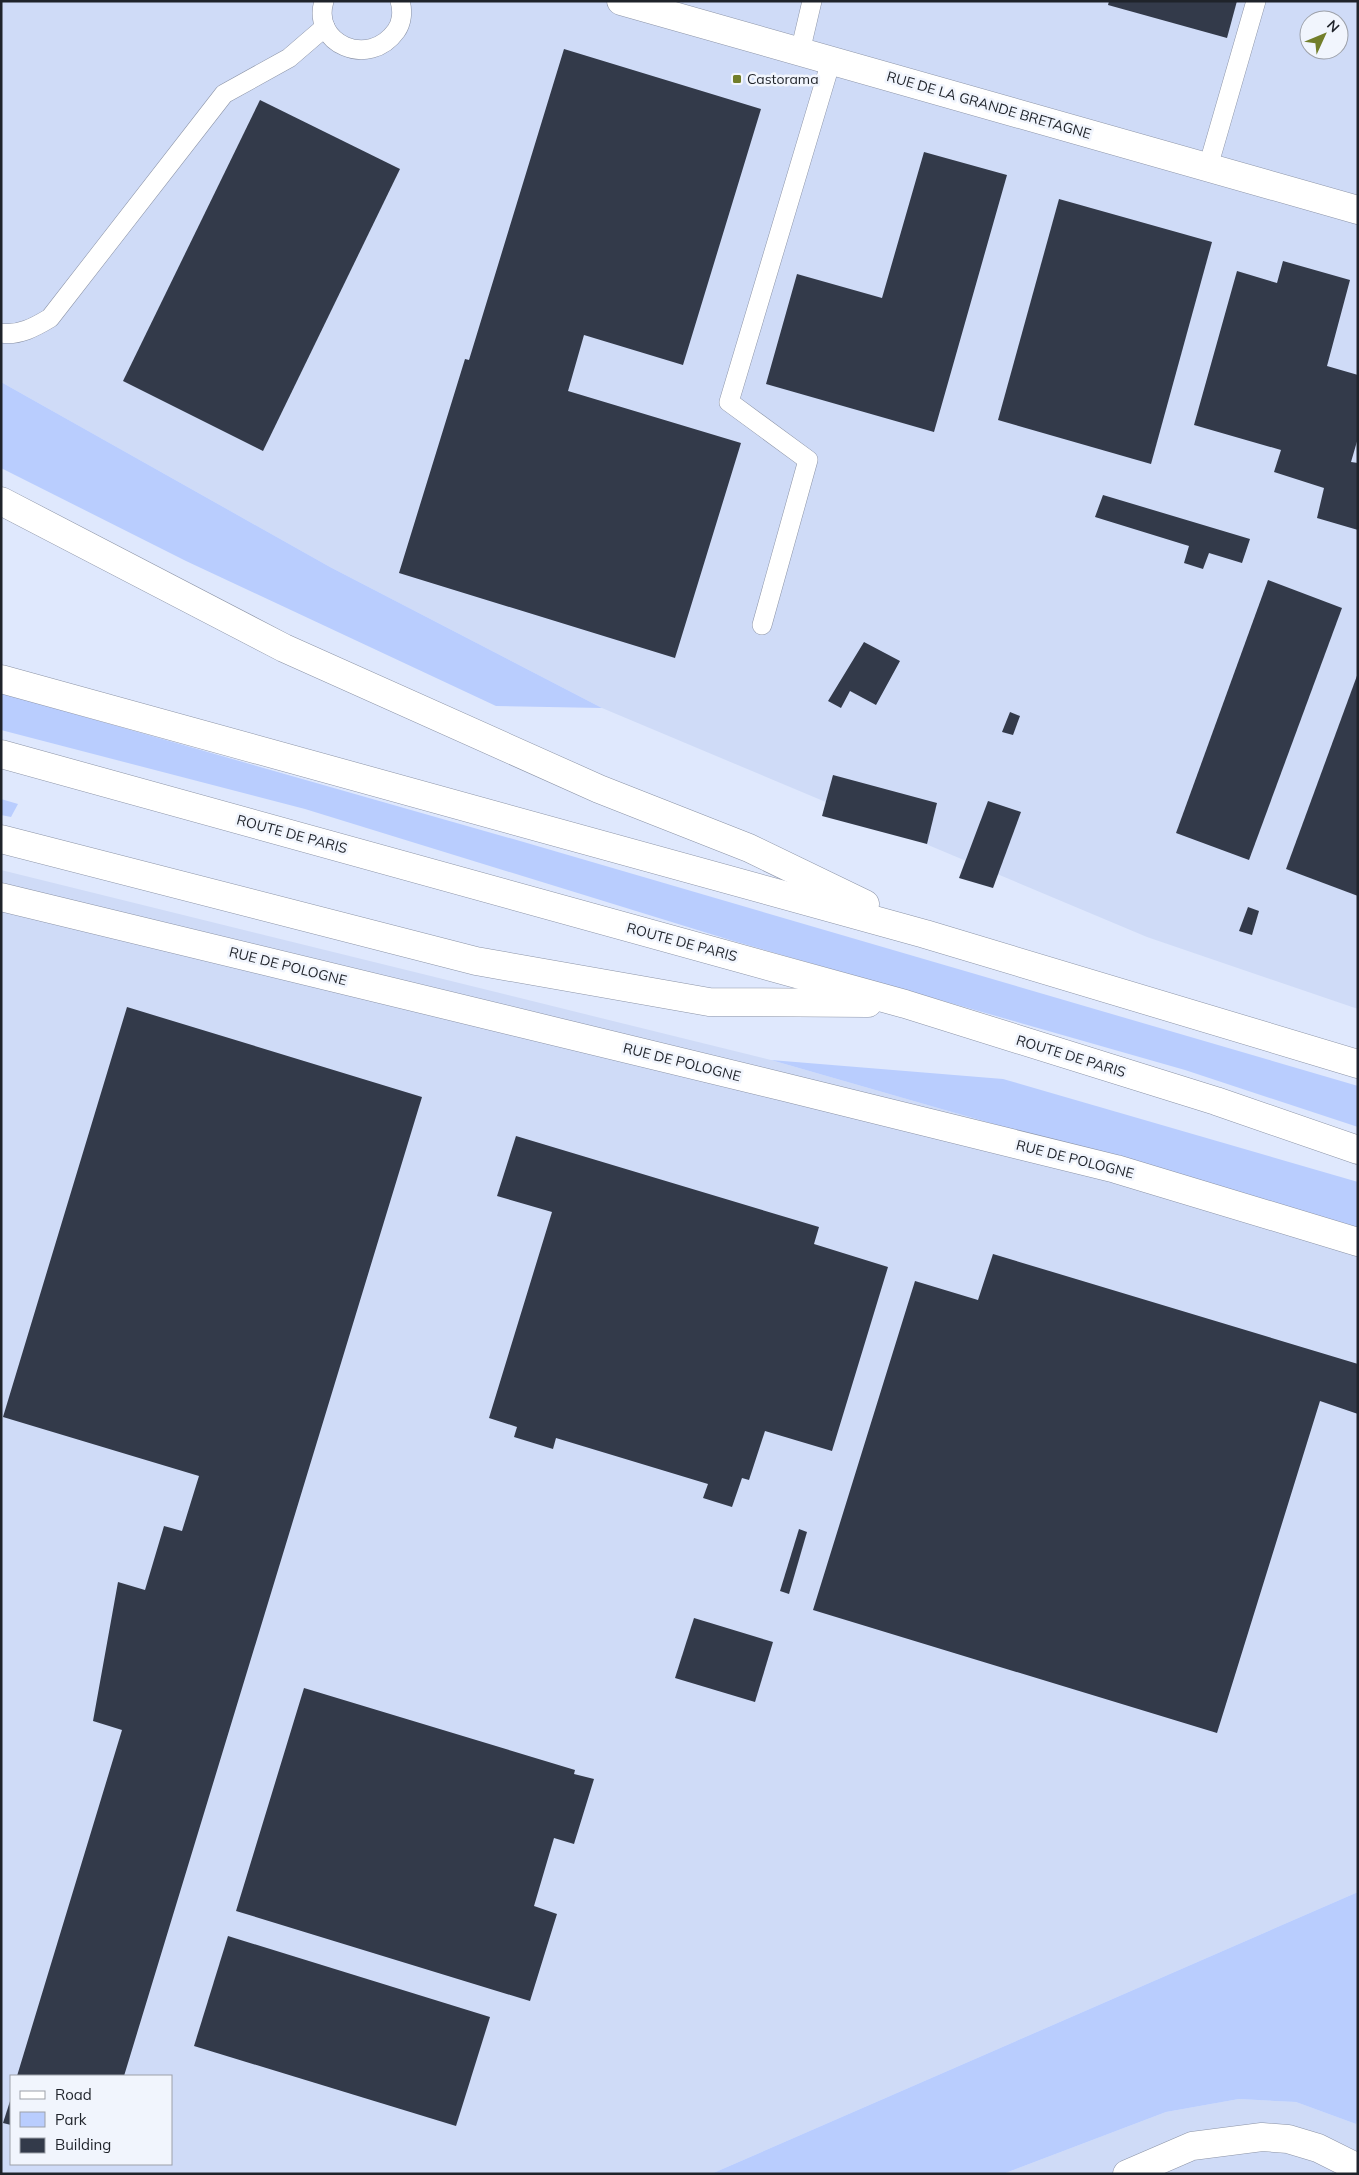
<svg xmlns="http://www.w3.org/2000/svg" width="1359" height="2175" font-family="Mulish,sans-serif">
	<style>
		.built { fill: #cfdbf7; fill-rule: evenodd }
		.green { fill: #b9cdfe }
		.building { fill: #333a4a }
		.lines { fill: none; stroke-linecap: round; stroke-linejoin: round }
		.lane-casing { stroke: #8b93a6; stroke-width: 20 }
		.street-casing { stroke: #8b93a6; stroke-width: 29 }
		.primary-casing { stroke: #8b93a6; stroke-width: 29 }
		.lane { stroke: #fff; stroke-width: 19 }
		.street { stroke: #fff; stroke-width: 28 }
		.primary { stroke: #fff; stroke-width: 28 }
		.poi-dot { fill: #727e2a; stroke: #f1f5fd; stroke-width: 2 }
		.labels { text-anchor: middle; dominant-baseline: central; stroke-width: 5; stroke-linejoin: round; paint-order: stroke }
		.poi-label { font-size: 14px; fill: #1f232a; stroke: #f1f5fd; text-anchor: start }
		.street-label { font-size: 14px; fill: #1f232a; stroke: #f1f5fd }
	</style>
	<rect width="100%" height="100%" fill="#dfe8fd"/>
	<g class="built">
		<path d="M1,1h1357v1008l-211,-72 -545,-229 -272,-141 -329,-185zM1309,20h30v30h-30z"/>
		<path d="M1,870l770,190 587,169v663l-647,282h-710zM11,2076h160v88h-160z"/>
		<path d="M1239,2099l57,3 60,22 2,-7v57h-355l163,-62z"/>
	</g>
	<g class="green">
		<path d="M1,382l329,185 272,141 -106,-2 -310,-145 -185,-93z"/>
		<path d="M1,693l526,150 831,243v41l-173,-57 -455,-130 -425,-131 -304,-79z"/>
		<path d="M1,799l17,5 -7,13 -10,-2z"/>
		<path d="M771,1060l232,19 355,103v47z"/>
		<path d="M1358,1892v225l-2,7 -60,-22 -57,-3 -73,13 -163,62h-292z"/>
	</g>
	<g class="building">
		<path d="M1109,1h128l-10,37 -119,-33z"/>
		<path d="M564,49l197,60 -78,256 -99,-30 -16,56 173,52 -66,215 -276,-85 66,-214 4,1z"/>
		<path d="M260,100l140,69 -137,282 -140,-70z"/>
		<path d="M924,152l83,23 -73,257 -168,-48 31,-110 85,24z"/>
		<path d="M1059,199l153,43 -61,222 -153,-44z"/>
		<path d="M1283,261l67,19 -23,86 31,9v63l-7,24 7,1v67l-41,-12 7,-30 -50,-16 7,-22 -87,-25 43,-154 40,12z"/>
		<path d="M1103,495l147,44 -8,24 -33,-10 -6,16 -19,-6 5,-17 -94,-29z"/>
		<path d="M1268,580l74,28 -93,252 -73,-27z"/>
		<path d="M864,642l36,19 -24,44 -26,-14 -9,17 -13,-7z"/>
		<path d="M1358,673v223l-72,-27z"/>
		<path d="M1010,712l10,4 -7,19 -11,-3z"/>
		<path d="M833,775l104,28 -10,41 -105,-28z"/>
		<path d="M988,801l33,11 -28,76 -34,-10z"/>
		<path d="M1248,907l11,4 -7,24 -13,-4z"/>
		<path d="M127,1007l295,90 -298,979h-107l105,-346 -29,-9 25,-139 27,8 19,-64 18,5 17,-55 -196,-59z"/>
		<path d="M516,1136l303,91 -5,17 74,23 -56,184 -67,-20 -16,49 -7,-2 -10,29 -29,-9 5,-14 -152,-46 -3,11 -39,-12 3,-10 -28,-9 63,-206 -55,-16z"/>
		<path d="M993,1254l365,110v50l-38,-13 -103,332 -404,-123 102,-329 63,19z"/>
		<path d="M799,1529l8,3 -18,62 -9,-3z"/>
		<path d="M694,1618l79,24 -18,60 -80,-24z"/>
		<path d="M304,1688l271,82 -1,4 20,5 -20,65 -20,-6 -20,68 23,8 -27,87 -294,-90z"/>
		<path d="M228,1936l262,81 -34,109 -262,-80z"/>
		<path d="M11,2098v27l-8,-2z"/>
	</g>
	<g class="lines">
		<defs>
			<g id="lane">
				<path d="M324,1c-13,43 45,68 72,30 6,-8 7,-20 4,-30"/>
				<path d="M800,52l12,-51"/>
				<path d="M1208,167l48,-166"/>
				<path d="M1,333c18,3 34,-6 49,-15l174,-224 65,-36 36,-31"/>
				<path d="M762,625l46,-165 -79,-58 102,-341"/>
			</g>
			<g id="street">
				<path d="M621,1l737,209"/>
				<path d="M1,897l783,190 332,82 242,73"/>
				<path d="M1127,2174l65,-28 70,-9 26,2 30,9 40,20"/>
			</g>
			<g id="primary">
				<path d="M1,501l283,147 315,141 150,59 116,56"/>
				<path d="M1,679l924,255 433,130"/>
				<path d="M1,754l904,250 311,97 142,49"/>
				<path d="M1,839l475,122 233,41 159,1"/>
			</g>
		</defs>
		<use href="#lane" class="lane-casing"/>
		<use href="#street" class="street-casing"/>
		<use href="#primary" class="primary-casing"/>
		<use href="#lane" class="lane"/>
		<use href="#street" class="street"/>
		<use href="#primary" class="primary"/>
	</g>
	<rect class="poi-dot" x="732" y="74" width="10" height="10" rx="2.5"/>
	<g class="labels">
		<g class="poi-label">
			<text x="747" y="79">Castorama</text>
		</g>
		<g class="street-label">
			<text transform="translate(989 105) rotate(16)">RUE DE LA GRANDE BRETAGNE</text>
			<text transform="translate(292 834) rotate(15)">ROUTE DE PARIS</text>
			<text transform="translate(682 942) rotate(15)">ROUTE DE PARIS</text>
			<text transform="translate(288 966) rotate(14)">RUE DE POLOGNE</text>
			<text transform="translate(1071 1056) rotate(17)">ROUTE DE PARIS</text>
			<text transform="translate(682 1062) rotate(14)">RUE DE POLOGNE</text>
			<text transform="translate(1075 1159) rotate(14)">RUE DE POLOGNE</text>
		</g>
	</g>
	<rect width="1359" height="2175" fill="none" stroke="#1f232a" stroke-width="5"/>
	<rect x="10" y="2075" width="162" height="90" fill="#f1f5fd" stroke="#9da1a9"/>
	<rect x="20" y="2091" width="25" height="8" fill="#ffffff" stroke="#9da1a9"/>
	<text x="55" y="2100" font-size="15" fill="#1f232a">Road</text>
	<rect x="20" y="2112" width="25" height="15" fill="#b9cdfe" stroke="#9da1a9"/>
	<text x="55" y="2125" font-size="15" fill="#1f232a">Park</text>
	<rect x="20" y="2138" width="25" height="15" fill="#333a4a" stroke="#9da1a9"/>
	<text x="55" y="2150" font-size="15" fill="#1f232a">Building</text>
	<g transform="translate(1324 35) rotate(46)"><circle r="24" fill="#f1f5fd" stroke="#9da1a9"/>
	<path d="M0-4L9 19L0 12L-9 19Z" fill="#727e2a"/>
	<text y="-8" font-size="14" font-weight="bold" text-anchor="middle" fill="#1f232a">N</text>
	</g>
</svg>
